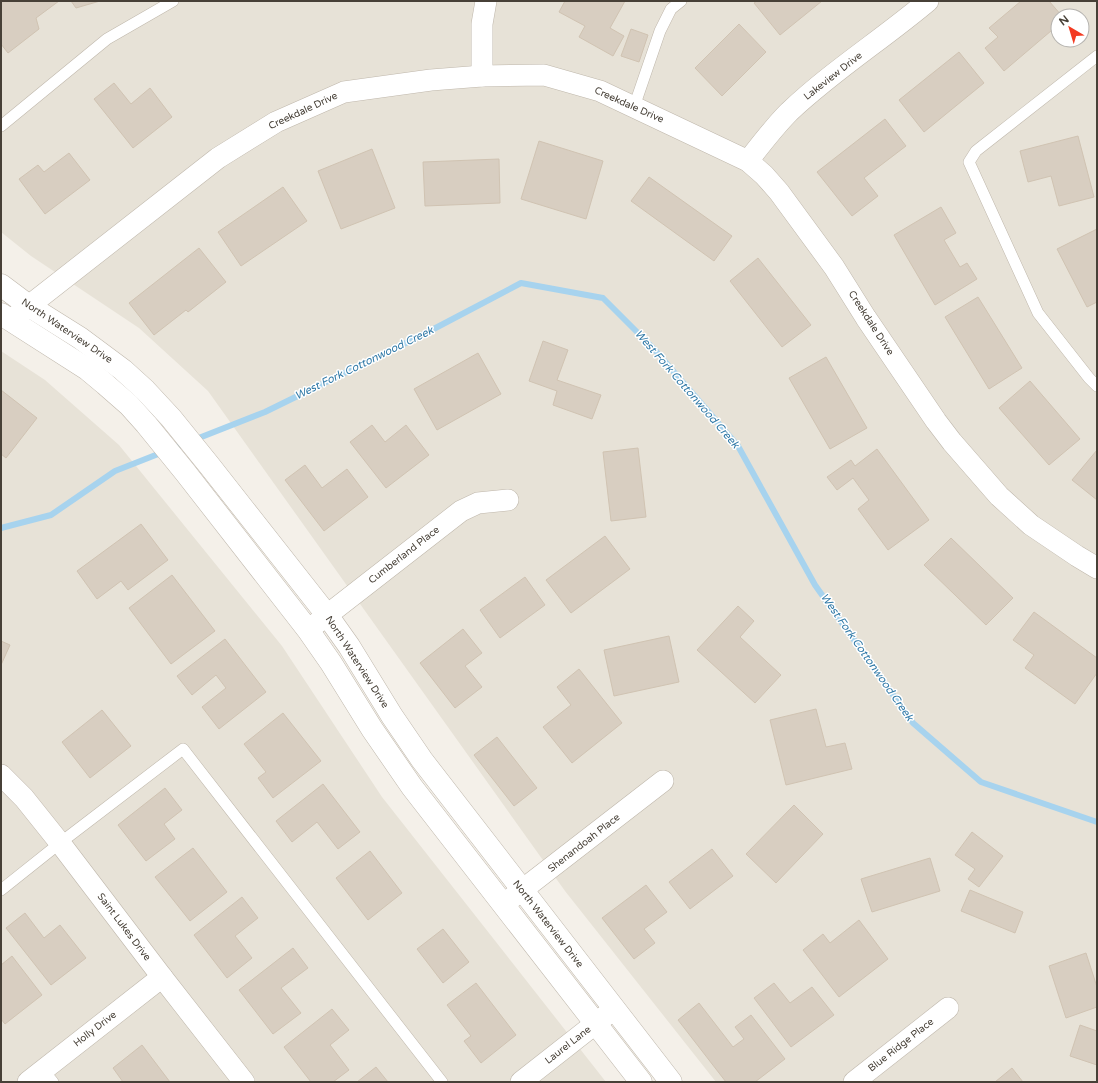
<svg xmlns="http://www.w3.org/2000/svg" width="1098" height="1083" font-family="'Varela Round',sans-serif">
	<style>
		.residential { fill: #e7e2d7; fill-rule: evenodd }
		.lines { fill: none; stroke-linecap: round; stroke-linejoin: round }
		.stream { stroke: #a7d3ee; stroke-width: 6 }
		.building { fill: #d8cec1; stroke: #d0c3b2 }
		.service-casing { stroke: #bfb7ab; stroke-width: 12 }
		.minor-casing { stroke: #bfb7ab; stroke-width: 22 }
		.tertiary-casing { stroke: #bfb7ab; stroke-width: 23 }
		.service { stroke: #fff; stroke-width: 11 }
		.minor { stroke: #fff; stroke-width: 21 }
		.tertiary { stroke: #fff; stroke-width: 22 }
		.labels { text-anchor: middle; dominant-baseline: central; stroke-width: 3; stroke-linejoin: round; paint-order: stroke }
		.street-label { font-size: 10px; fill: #474037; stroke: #fff }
		.water-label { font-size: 11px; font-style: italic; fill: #317aa8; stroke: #fff }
	</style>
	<rect width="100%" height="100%" fill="#f4f0e9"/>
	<g class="residential">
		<path d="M1,1h1096v1081h-381l-151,-191 -357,-500 -69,-63 -108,-72 -30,-24zM1058,16h24v24h-24z"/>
		<path d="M1,351l44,29 74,65 163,201 100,151 224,285h-605z"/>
	</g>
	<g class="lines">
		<path class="stream" d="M1,528l50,-13 64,-44 150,-59 161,-79 95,-50 82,15 51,51 84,97 77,139 98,138 68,59 116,40"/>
	</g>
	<g class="building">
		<path d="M1,1h58l-23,17 3,11 -31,24 -7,-9z"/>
		<path d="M71,1h29l-24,7z"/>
		<path d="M565,1h60l-15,27 14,8 -11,20 -34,-19 6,-11 -26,-14z"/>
		<path d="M757,1h65l-42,34 -26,-32z"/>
		<path d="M1021,1h28l13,15h-4v9l-54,46 -19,-23 13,-11 -9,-9z"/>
		<path d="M739,24l27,28 -44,44 -27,-28z"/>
		<path d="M631,29l17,6 -9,27 -18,-6z"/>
		<path d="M959,52l25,31 -60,49 -25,-32z"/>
		<path d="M114,83l17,21 19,-16 22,29 -39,31 -39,-49z"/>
		<path d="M885,119l21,27 -42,32 14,18 -26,20 -35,-44z"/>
		<path d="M1078,136l16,61 -35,9 -8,-30 -23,6 -8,-31z"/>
		<path d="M539,141l64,20 -17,58 -65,-20z"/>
		<path d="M372,149l23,59 -54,21 -23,-58z"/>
		<path d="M69,153l21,27 -45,34 -26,-35 19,-14 6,7z"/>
		<path d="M499,159l1,44 -75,3 -2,-44z"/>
		<path d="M649,177l83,59 -18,25 -83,-60z"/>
		<path d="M283,187l24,34 -66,45 -23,-34z"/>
		<path d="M941,207l15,26 -12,7 16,27 7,-4 10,16 -42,26 -41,-70z"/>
		<path d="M1097,229v73l-10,5 -30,-58z"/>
		<path d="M199,248l27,34 -38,30 -2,-2 -32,25 -25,-32z"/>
		<path d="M758,258l53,67 -29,22 -52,-66z"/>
		<path d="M978,297l44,71 -33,21 -44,-72z"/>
		<path d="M543,341l25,9 -11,30 44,15 -9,24 -39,-14 4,-14 -28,-10z"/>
		<path d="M478,353l23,41 -64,36 -23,-41z"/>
		<path d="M826,357l41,71 -37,21 -41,-71z"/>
		<path d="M1030,381l50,58 -31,26 -50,-57z"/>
		<path d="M1,390l36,28 -31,40 -5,-4z"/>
		<path d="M372,425l13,17 21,-17 23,30 -43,33 -36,-46z"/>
		<path d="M638,448l8,69 -35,4 -8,-69z"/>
		<path d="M877,449l52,71 -41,30 -30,-41 11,-9 -16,-22 -16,12 -10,-13 24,-17 4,6z"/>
		<path d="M1097,450v50l-25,-20z"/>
		<path d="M305,465l17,23 25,-19 21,28 -44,34 -39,-51z"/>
		<path d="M141,524l27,36 -40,30 -7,-9 -24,18 -20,-28z"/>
		<path d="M605,536l25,33 -59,44 -25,-33z"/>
		<path d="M951,538l62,60 -27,27 -62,-60z"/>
		<path d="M172,575l43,56 -44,33 -42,-56z"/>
		<path d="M525,577l20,28 -45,33 -20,-28z"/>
		<path d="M738,606l16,15 -14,16 41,38 -26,28 -58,-53z"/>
		<path d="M1034,612l63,46v15l-22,31 -50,-36 9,-13 -21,-15z"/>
		<path d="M463,629l19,24 -17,13 17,21 -27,21 -35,-45z"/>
		<path d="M669,636l10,46 -65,14 -10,-46z"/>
		<path d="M225,639l41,53 -47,37 -17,-22 24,-19 -10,-13 -24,20 -15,-19z"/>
		<path d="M1,641l9,4 -9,20z"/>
		<path d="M579,669l43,54 -50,40 -29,-36 28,-22 -14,-18z"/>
		<path d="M816,709l10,38 19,-4 7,26 -66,16 -16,-65z"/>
		<path d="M102,710l29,36 -41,32 -28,-36z"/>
		<path d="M283,713l38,48 -48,37 -15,-20 8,-6 -22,-28z"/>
		<path d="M497,737l40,51 -23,18 -40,-51z"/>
		<path d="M323,784l37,48 -22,17 -21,-27 -25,20 -16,-21z"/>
		<path d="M165,788l17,22 -18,14 11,15 -29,22 -28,-36z"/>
		<path d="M794,805l29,29 -47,49 -30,-29z"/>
		<path d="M972,832l31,24 -24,31 -11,-8 7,-10 -20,-14z"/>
		<path d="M193,848l34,44 -37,29 -35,-44z"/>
		<path d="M712,849l21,27 -43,33 -21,-27z"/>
		<path d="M370,851l32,42 -34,27 -32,-42z"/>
		<path d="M930,858l10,33 -68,21 -11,-33z"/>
		<path d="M646,885l21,27 -23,17 11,14 -21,16 -32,-41z"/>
		<path d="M970,890l53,22 -8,21 -54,-22z"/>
		<path d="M242,897l16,21 -23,18 17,22 -25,20 -33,-43z"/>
		<path d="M25,913l19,25 16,-13 26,33 -35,27 -45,-57z"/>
		<path d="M859,920l29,39 -49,38 -36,-47 20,-16 7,9z"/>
		<path d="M443,929l26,33 -26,21 -26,-34z"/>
		<path d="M293,948l15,20 -27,20 20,25 -28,21 -34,-44z"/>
		<path d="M1086,953l11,34v20l-31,11 -17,-52z"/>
		<path d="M12,956l30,39 -37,29 -4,-5v-29l1,-1 -1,-1v-23z"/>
		<path d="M476,983l40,52 -35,28 -17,-22 7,-5 -24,-31z"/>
		<path d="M774,983l16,20 22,-16 22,28 -43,32 -37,-49z"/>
		<path d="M699,1003l34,44 11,-8 -9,-12 16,-12 34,44 -30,23h-29l-48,-62z"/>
		<path d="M332,1009l17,21 -19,15 19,25 -16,12h-22l-27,-35z"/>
		<path d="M1080,1025l17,6v34l-27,-9z"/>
		<path d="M142,1045l28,37h-47l-10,-14z"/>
		<path d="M376,1067l12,15h-31z"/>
		<path d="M1012,1068l11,14h-28z"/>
	</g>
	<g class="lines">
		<defs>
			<g id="service">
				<path d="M1097,56l-121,95 -7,11 69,151 51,65 8,8"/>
				<path d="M634,107l26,-76 11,-22 10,-8"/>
				<path d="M1,126l106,-87 66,-38"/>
				<path d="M1,890l59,-47 123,-94 259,333"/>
				<path d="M43,1070l10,12"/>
			</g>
			<g id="minor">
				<path d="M482,76v-52l4,-23"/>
				<path d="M748,161c13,-17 26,-34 41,-49 43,-41 94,-73 139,-111"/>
				<path d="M16,316l202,-158 58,-36 68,-30 87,-12 51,-4 62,-1 56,16 148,70 16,14 15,17 55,75 32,51 70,103 16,21 47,54 32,29 46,31 20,12"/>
				<path d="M308,630l153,-119 17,-8 30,-3"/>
				<path d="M1,775l23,23 36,45 102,134 82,105"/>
				<path d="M504,904l159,-123"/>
				<path d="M28,1082l134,-105"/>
				<path d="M521,1082l93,-73"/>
				<path d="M854,1082l94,-74"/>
			</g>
			<g id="tertiary">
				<path d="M1,285l28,21 51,32 43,32 22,20 26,28 38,47 118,150 22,31 43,70 30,44 249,322"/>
				<path d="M1,314l86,55 18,15 24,21 17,19 39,48 123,158 23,33 41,66 40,58 229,295"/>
			</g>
		</defs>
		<use href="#service" class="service-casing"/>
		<use href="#minor" class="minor-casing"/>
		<use href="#tertiary" class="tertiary-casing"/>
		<use href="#service" class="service"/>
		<use href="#minor" class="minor"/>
		<use href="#tertiary" class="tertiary"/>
	</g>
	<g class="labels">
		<g class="street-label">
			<text transform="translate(833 76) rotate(-38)">Lakeview Drive</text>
			<text transform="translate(629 105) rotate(24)">Creekdale Drive</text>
			<text transform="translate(303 111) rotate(-25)">Creekdale Drive</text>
			<text transform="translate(871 323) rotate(57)">Creekdale Drive</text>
			<text transform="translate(67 331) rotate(34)">North Waterview Drive</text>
			<text transform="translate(404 555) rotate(-38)">Cumberland Place</text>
			<text transform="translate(357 662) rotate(57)">North Waterview Drive</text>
			<text transform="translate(584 843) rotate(-38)">Shenandoah Place</text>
			<text transform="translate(548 924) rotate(52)">North Waterview Drive</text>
			<text transform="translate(124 927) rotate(53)">Saint Lukes Drive</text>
			<text transform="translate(95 1029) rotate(-38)">Holly Drive</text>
			<text transform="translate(568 1045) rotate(-38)">Laurel Lane</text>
			<text transform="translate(901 1045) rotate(-38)">Blue Ridge Place</text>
		</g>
		<g class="water-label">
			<text transform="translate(364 363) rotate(-26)">West Fork Cottonwood Creek</text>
			<text transform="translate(687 389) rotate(49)">West Fork Cottonwood Creek</text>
			<text transform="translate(867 657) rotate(55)">West Fork Cottonwood Creek</text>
		</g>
	</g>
	<rect width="1098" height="1083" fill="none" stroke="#474037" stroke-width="4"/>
	<g transform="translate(1070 28) rotate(322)"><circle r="19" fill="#ffffff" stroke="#b5b3af"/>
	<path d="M0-3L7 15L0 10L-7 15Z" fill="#f33a21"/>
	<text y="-6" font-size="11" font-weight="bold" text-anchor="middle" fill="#474037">N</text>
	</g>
</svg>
